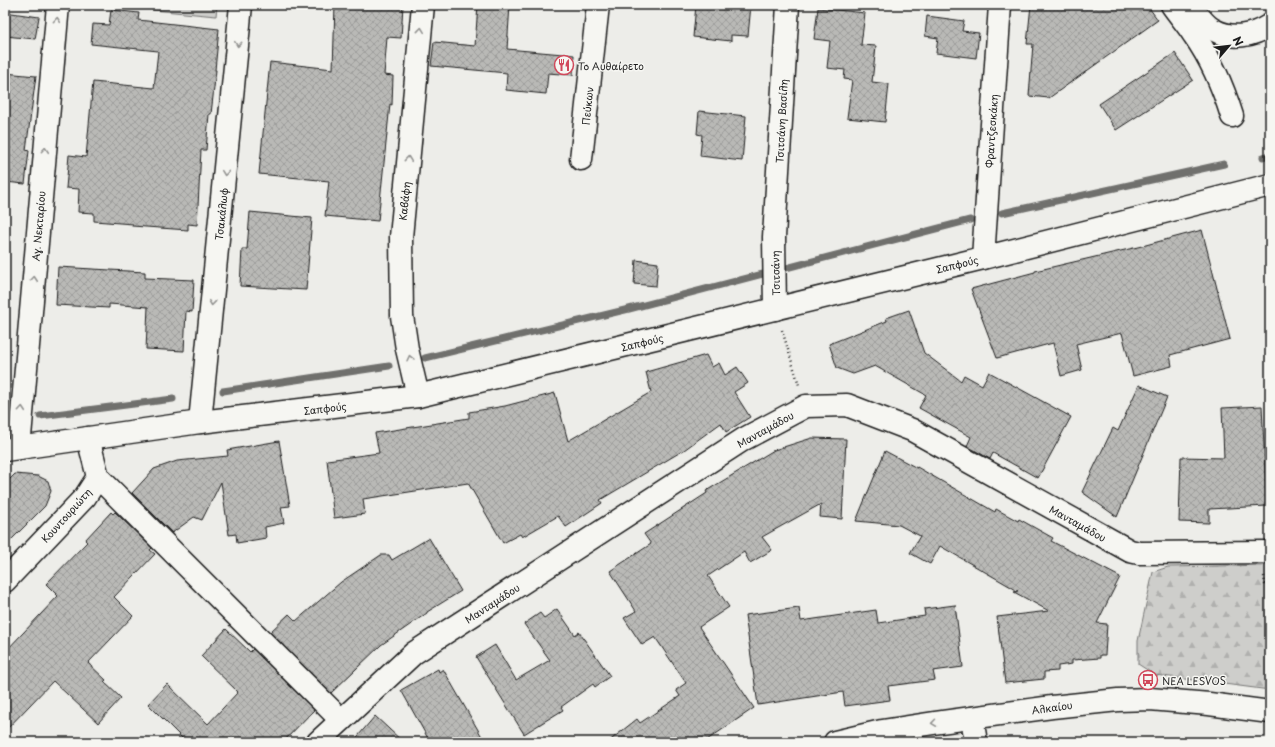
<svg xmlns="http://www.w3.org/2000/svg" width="1275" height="747" font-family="'Playpen Sans',sans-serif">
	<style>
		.green { fill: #cececb; stroke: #757574 }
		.forest { fill: url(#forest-firs); stroke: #757574 }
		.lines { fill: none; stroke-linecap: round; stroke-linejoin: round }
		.stream { stroke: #6f6f6d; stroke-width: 7 }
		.building { fill: url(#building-cross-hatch); stroke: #1c1c1c }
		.minor-casing { stroke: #1c1c1c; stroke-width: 25 }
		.path { stroke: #1c1c1c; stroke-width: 2.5; stroke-dasharray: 1 3; stroke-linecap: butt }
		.minor { stroke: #f6f6f2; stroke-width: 22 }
		.oneway { stroke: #949492 }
		.labels { text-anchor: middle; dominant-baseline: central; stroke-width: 3; stroke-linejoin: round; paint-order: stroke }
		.poi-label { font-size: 10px; fill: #1c1c1c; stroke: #f6f6f2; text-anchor: start }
		.street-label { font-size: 10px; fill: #1c1c1c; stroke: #f6f6f2 }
	</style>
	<defs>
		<pattern id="forest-firs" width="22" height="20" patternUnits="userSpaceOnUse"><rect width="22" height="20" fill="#cececb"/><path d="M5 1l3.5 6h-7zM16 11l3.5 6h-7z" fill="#b0b0ae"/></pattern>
		<pattern id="building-cross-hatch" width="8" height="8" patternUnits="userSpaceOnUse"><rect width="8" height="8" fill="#b9b9b6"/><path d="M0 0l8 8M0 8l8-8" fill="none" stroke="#9e9e9c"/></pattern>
	</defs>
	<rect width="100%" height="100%" fill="#edede9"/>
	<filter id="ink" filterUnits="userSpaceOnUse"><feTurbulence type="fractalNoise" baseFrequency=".025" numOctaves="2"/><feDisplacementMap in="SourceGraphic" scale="8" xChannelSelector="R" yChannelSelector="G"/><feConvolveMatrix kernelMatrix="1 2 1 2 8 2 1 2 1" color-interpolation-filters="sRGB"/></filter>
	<g filter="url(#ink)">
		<path class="green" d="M153,5h64l-1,11 -63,-6z"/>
		<path class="forest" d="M1270,565v125l-115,-15 -17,-11v-23l15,-69 15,-5z"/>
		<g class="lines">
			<g class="stream">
				<path d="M1263,157l7,-2"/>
				<path d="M1002,213l222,-49"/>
				<path d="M425,358l204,-49 341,-89"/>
				<path d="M223,391l166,-25"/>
				<path d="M40,416l133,-17"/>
			</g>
		</g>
		<g class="building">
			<path d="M335,5h68l-2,33 -14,-1 -3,38 9,1 -1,29 -2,-1 -12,117 -53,-5 4,-35 -70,-7 11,-112 63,7z"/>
			<path d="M478,5h32l-3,44 67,6 -1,20 -25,-2 -2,21 -40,-4 1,-17 -76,-7 3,-24 41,4z"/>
			<path d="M696,5h55l-3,31 -17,-1v6l-38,-4z"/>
			<path d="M1031,5h116l11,15 -109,78 -20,-2 4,-52h-6z"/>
			<path d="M818,8l47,5 -4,32 15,1 -4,36 17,2 -4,38 -38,-4 5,-38 -8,-1 1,-9 -18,-2 3,-27 -16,-2z"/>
			<path d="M111,10l28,3 -1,7 81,9 -4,41h1l-5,44h-2l-3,36h-5l-4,75 -9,-1v6l-56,-4 1,-2 -39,-3v-8l-16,-1 1,-23 -13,-1 3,-33 17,2 7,-75 61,6 4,-37 -67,-7 2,-20 16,1z"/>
			<path d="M5,12l34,5 -4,22 -30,-3z"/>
			<path d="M927,16l37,5 -2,10 17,2 -3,25 -40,-5 2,-15 -13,-2z"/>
			<path d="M1175,53l18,27 -77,50 -17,-26z"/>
			<path d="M5,73l31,3 -10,74 3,1 -4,33 -20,-2z"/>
			<path d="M699,111l47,5 -4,45 -42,-5 2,-21 -5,-1z"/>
			<path d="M250,212l62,6 -6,72 -66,-4 2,-37h5z"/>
			<path d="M1202,230l28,109 -60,16 2,11 -39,10 -11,-43 -46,11 6,26 -21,6 -8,-33 -56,15 -26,-69 64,-17v-1l107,-25z"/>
			<path d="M636,260l22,3 -2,23 -22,-2z"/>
			<path d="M58,267l87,5v6l49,2 -2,32 -6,-1 -2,40 -38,-2 2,-42 -39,-3v4l-53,-3z"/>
			<path d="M909,310l15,43 37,28 3,-6 18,10 7,-13 82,45 -33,61 -45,-25 -3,6 -23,-13 4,-9 -52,-29 7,-13 -51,-29 -22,8 -16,-6 -8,-24 58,-23 -1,-3z"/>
			<path d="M706,355l6,12 7,-4 6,12 12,-8 11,16 -14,9 16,25 -24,15 -5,-9 -37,27 -84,50 2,3 -36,24 -8,-11 -36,21 -2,-3 -17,9 -35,-60 -105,16 2,15 -31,4 -7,-58 52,-7 -4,-20 94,-15v-6l36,-6 50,-13 13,48 83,-49 -5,-20z"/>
			<path d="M1139,385l28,12 -50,120 -35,-25 31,-64 5,3z"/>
			<path d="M1262,406l5,100 -58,3v14l-30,-1 2,-65 43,1 -2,-50z"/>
			<path d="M812,438l34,1 -4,80 -22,-2 1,-13 -59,33 10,13 -22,13 -6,-11 -36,24 21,31 -30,20 55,81 -50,34h-96l29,-23 3,4 40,-27 -4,-6 10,-7 -31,-46 -13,8 -18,-27 12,-7 -26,-40 41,-27 -7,-10 63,-41 -1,-2 68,-41z"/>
			<path d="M279,441l11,65 -9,1 3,16 -19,4 1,11 -29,5 -1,-9 -7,1 -8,-53 -19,38 -8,-3 -22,16 -40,-40 22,-24 23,-8 51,-5 -1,-6z"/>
			<path d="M885,451l32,17v-1l78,45 1,-3 22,12 1,-2 34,19 -2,3 69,36 -23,46 10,1 -2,31h-5v3l-28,2v4l-14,2v5l-14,1v7l-39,4 -8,-66 52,-6 -35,-19 4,-1 -78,-45 -10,18 -20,-11 10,-17 -21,-11 -43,-4z"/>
			<path d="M15,474l23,2 10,5 3,10 -6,15 -40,40v-62z"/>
			<path d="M111,512l2,2 2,-2 37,36 -2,2 5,4 -41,43 19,19 -45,47 18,17 -2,2 17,16 -23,25 -45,-42 -48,50v-79l53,-56 -12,-12 41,-42 -2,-2z"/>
			<path d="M429,538l32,53 -34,21v1l-46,32 -50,48 -61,-61 19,-18 7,7 45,-39 40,-27h8l3,5z"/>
			<path d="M955,605l8,62 -30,4 2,9 -47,6 2,14 -45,6 -2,-14 -85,13 -13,-90 54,-7 2,13 75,-11 2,13 47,-7 -1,-7z"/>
			<path d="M557,609l18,26 4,-3 31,44 -15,11 -2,-3 -32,23 2,3 -39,24 -48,-77 19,-12 21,35 34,-20 -26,-36 16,-11 4,5z"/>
			<path d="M226,629l24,23 3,-3 61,61 -31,32h-97l-38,-38 19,-20 41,40 30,-32 -37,-36z"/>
			<path d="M438,669l1,3 4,-3 42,73h-55l-29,-52z"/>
			<path d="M375,716l28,26h-50z"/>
		</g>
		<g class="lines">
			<defs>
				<g id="minor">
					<path d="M1172,5c7,10 15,19 22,30 17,24 29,52 38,81"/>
					<path d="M1190,5c6,8 15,21 24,25 18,10 39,6 56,-5"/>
					<path d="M581,159l17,-154"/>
					<path d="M983,258l17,-253"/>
					<path d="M775,309l-1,-72 14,-232"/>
					<path d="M418,396l-11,-47 -5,-33 -1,-79 22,-232"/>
					<path d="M200,422l41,-417"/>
					<path d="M19,448l39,-443"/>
					<path d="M5,450l195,-28 218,-26 565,-138 287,-73"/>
					<path d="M98,477l243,243"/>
					<path d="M5,581l80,-84 13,-20 -10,-39"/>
					<path d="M972,718l4,24"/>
					<path d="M318,742l96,-89 330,-214 62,-33 41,-1 65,25 218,121 9,2 131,-1"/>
					<path d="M835,742l47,-11 52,-8 118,-16 66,-7 32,-1 59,5 61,8"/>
				</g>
			</defs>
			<use href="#minor" class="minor-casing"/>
			<g class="path">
				<path d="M782,330l17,55"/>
				<path d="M1264,576l1,8 5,2"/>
			</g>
			<use href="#minor" class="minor"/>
		</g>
		<defs><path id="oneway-chevron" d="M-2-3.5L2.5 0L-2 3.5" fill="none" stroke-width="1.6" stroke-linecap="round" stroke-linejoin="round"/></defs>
		<g class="oneway">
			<use href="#oneway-chevron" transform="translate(57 20) rotate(-85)"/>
			<use href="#oneway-chevron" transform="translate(421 30) rotate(-84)"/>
			<use href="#oneway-chevron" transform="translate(238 44) rotate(96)"/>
			<use href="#oneway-chevron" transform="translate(45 150) rotate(-85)"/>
			<use href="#oneway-chevron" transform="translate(408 159) rotate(-84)"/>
			<use href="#oneway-chevron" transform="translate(225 173) rotate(96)"/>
			<use href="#oneway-chevron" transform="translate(34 279) rotate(-85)"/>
			<use href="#oneway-chevron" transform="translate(212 303) rotate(96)"/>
			<use href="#oneway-chevron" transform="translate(410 358) rotate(-103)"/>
			<use href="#oneway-chevron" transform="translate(22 409) rotate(-85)"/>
			<use href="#oneway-chevron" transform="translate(934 723) rotate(172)"/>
		</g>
	</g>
	<defs>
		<symbol id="restaurant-ring" viewBox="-11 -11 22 22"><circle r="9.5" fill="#f6f6f2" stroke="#d1495b" stroke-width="1.5"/><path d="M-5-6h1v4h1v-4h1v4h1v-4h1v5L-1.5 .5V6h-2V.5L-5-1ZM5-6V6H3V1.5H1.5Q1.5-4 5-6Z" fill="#d1495b"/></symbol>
		<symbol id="bus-ring" viewBox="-11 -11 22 22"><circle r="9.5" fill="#f6f6f2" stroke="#d1495b" stroke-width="1.5"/><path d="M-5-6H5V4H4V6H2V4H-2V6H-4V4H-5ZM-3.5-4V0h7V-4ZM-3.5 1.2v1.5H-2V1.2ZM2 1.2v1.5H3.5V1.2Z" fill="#d1495b"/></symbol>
	</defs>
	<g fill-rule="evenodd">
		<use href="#restaurant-ring" x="553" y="54" width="22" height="22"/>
		<use href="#bus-ring" x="1137" y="669" width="22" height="22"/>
	</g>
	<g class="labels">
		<g class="poi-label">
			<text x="578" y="65">Το Αυθαίρετο</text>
			<text x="1162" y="680">NEA LESVOS</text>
		</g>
		<g class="street-label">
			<text transform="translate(587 106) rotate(-84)">Πεύκων</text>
			<text transform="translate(781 121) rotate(-87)">Τσιτσάνη Βασίλη</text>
			<text transform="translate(991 131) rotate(-86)">Φραντζεσκάκη</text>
			<text transform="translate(404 201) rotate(-84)">Καβάφη</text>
			<text transform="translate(221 214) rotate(-84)">Τσακάλωφ</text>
			<text transform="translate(38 226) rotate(-85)">Αγ. Νεκταρίου</text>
			<text transform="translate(957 264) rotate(-14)">Σαπφούς</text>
			<text transform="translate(775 273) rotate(-91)">Τσιτσάνη</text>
			<text transform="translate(642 342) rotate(-14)">Σαπφούς</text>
			<text transform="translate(325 408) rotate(-7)">Σαπφούς</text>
			<text transform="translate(765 429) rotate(-29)">Μανταμάδου</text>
			<text transform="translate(66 515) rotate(-48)">Κουντουριώτη</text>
			<text transform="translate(1078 523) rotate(29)">Μανταμάδου</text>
			<text transform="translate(492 603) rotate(-33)">Μανταμάδου</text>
			<text transform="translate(1052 707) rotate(-8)">Αλκαίου</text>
		</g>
	</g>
	<rect width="1275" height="747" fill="none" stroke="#f6f6f2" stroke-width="20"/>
	<rect x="10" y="10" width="1255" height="727" fill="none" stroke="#1c1c1c" stroke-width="1.5" filter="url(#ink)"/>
	<g transform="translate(1229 46) rotate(62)" stroke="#f6f6f2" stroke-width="3" paint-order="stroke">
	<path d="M0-3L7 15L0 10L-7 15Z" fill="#1c1c1c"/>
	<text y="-6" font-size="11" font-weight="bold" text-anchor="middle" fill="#1c1c1c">N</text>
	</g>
</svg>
